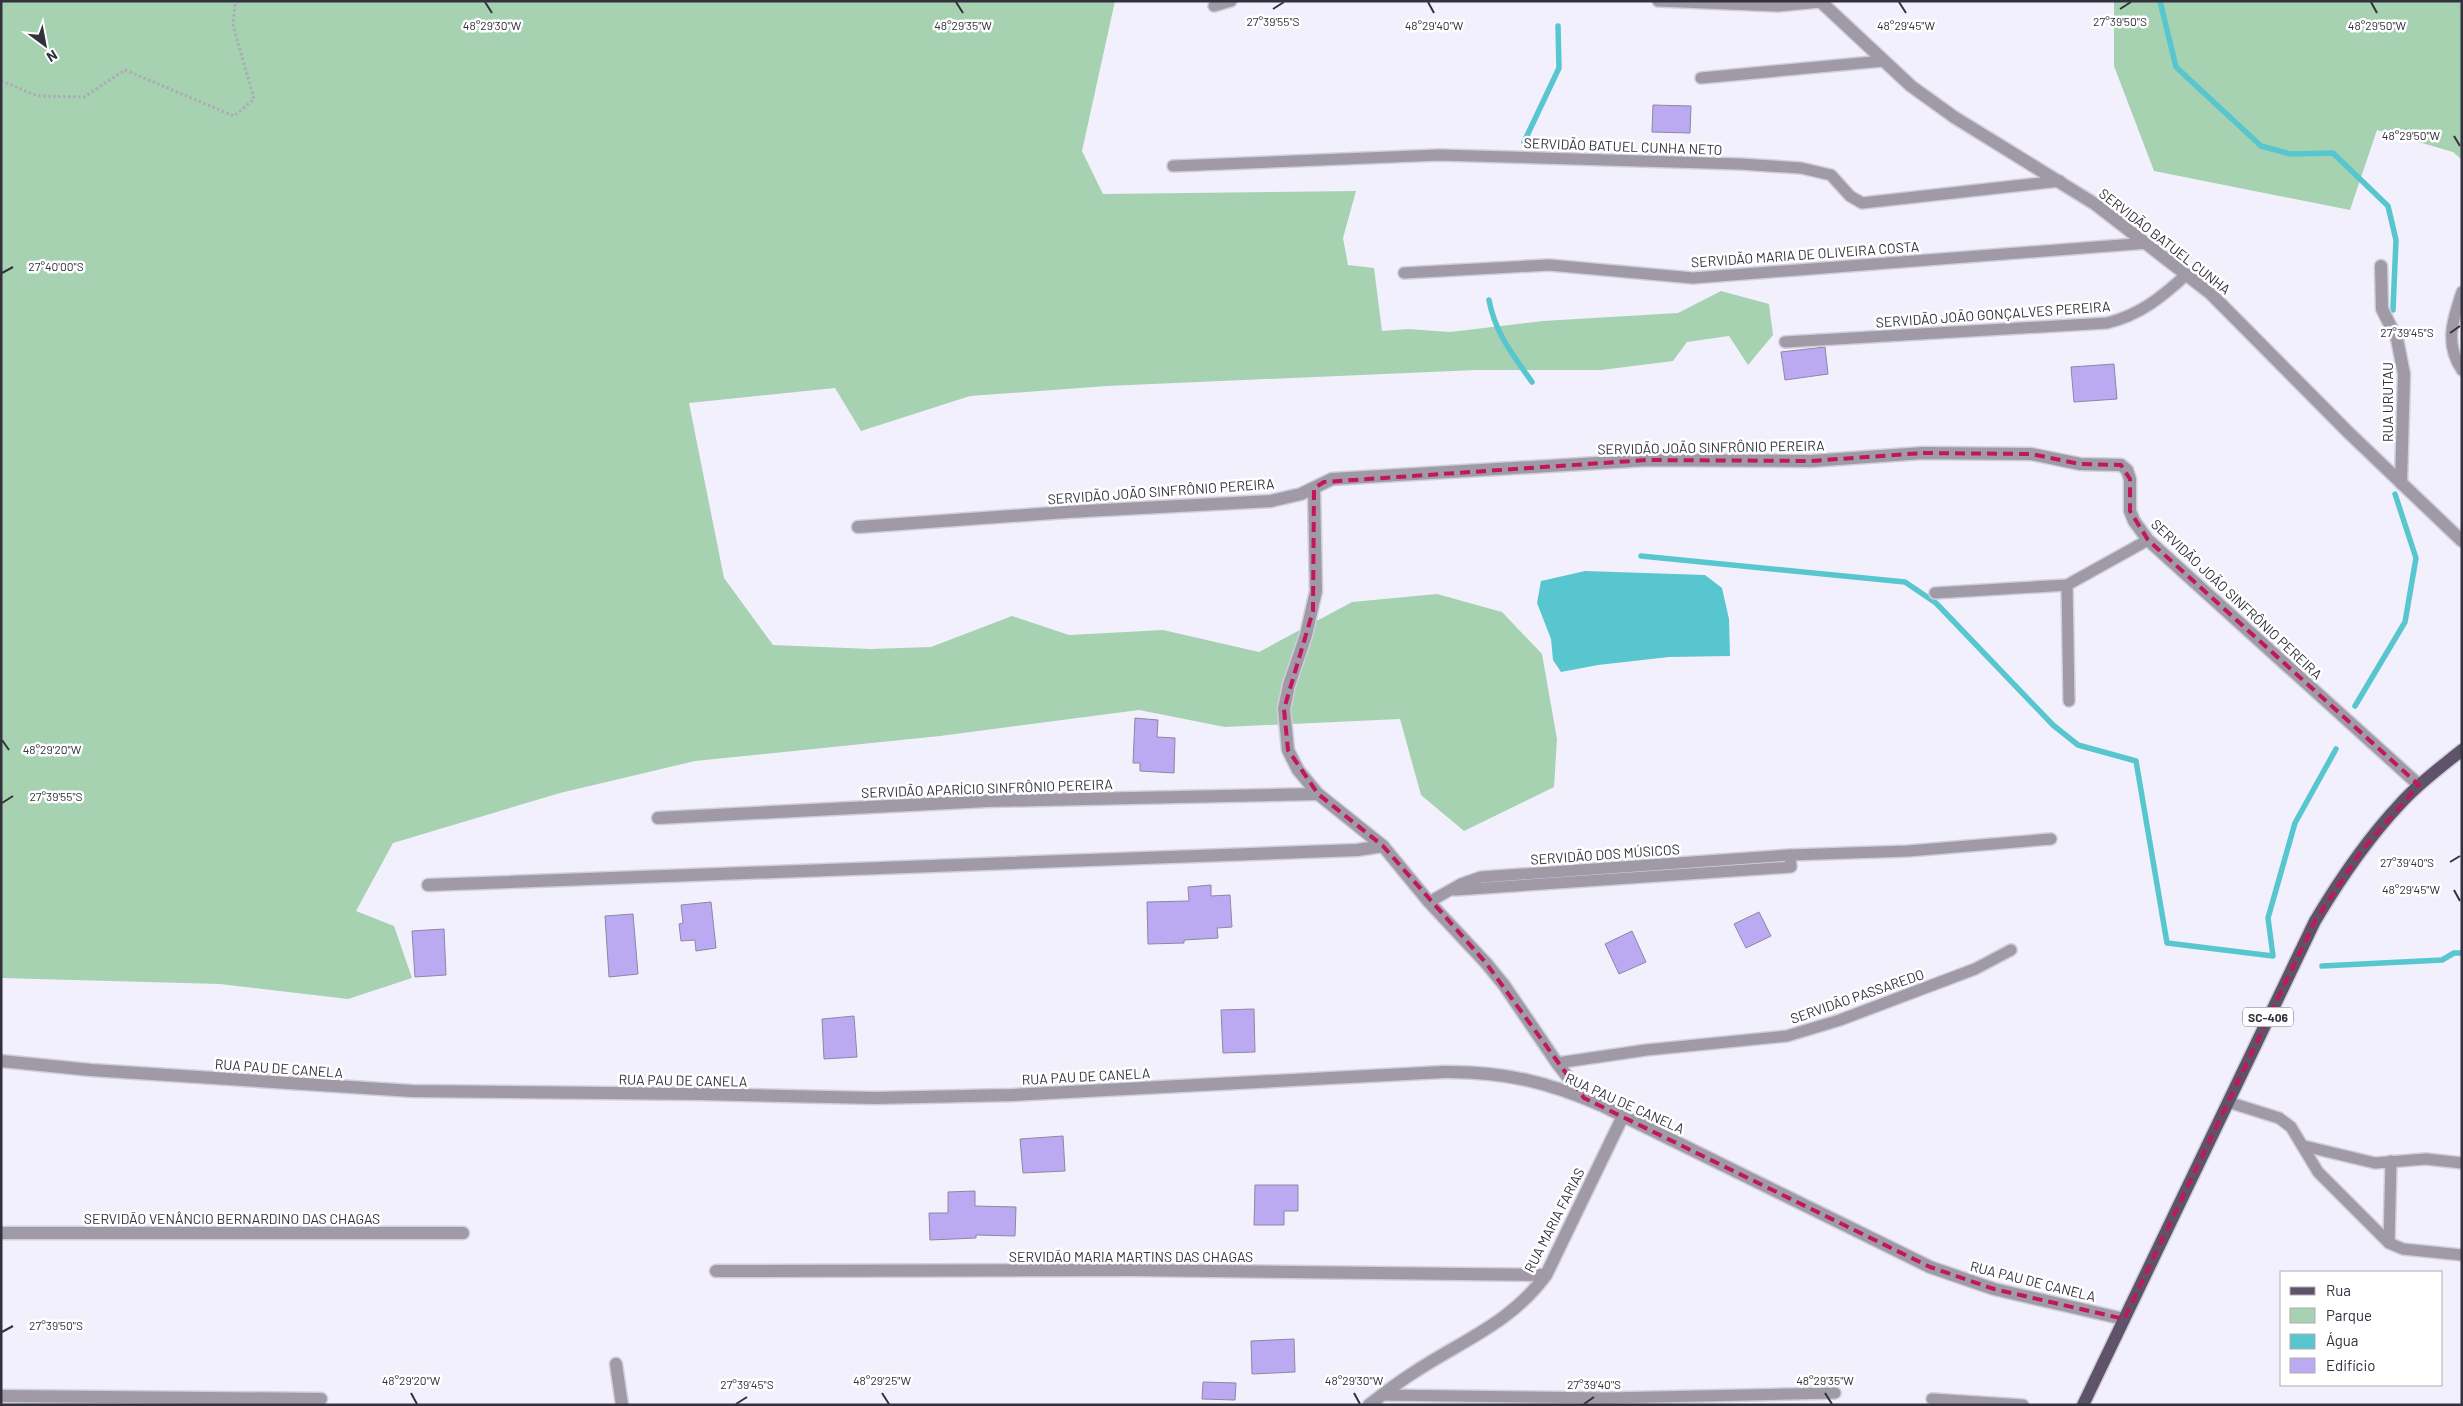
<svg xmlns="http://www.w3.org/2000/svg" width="2463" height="1406" font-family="Barlow,sans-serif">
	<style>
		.green { fill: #a6d2b1 }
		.water { fill: #58c6cf }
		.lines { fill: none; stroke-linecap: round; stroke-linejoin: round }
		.stream { stroke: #58c6cf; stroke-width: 5.5 }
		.building { fill: #bbaaf1; stroke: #8d87a4 }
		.service-casing { stroke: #d0ceda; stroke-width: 14 }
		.minor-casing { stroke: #d0ceda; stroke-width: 15 }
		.tertiary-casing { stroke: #d0ceda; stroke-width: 15 }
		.primary-casing { stroke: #d0ceda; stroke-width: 15 }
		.path { stroke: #adabb7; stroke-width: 3; stroke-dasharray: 2.5 2.5; stroke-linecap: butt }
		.service { stroke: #a09aa7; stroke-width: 11 }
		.minor { stroke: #a09aa7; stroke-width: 12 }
		.tertiary { stroke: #a09aa7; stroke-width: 12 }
		.primary { stroke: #5e5368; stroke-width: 12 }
		.marked { fill: none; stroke: #c2185b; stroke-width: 4; stroke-dasharray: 10 6; stroke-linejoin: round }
		.ticks { fill: none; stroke: #33313d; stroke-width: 2 }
		.labels { text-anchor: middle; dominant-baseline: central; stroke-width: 5; stroke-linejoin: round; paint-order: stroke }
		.shield { fill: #fff; stroke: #706f77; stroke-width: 1 }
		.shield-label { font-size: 12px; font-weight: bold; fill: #33313d }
		.street-label { font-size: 14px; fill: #33313d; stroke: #fff }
		.ticks-label { font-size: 12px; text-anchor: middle; fill: #33313d; stroke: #fff; stroke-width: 5; stroke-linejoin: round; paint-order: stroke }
	</style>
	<rect width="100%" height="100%" fill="#f3f0fd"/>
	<g class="green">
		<path d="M1,1h1114l-33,150 21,43 253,-3 -13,47 5,27 26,3 8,63 26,-2 42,3 93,-11 135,-8 43,-22 48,13 4,31 -25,30 -19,-29 -42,6 -14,19 -72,9h-125l-369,16 -137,10 -109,35 -26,-43 -146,15 35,175 49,67 98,4 60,-2 81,-31 57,19 94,-5 96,22 93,-50 85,-8 65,18 40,42 15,85 -3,48 -90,44 -43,-36 -21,-76 -175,8 -86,-17 -199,26 -245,25 -135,32 -167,50 -37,68 38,15 18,52 -64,21 -128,-15 -219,-6z"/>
		<path d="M2114,1h348v159l-9,-8 -76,-22 -27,80 -196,-39 -40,-105z"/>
	</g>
	<path class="water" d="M1585,571l120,4 17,13 7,31 1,37 -61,1 -71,8 -37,7 -8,-12 -2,-21 -14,-36 4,-22z"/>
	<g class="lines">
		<g class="stream">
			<path d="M2160,1l16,66 85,79 29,8 43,-1 55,53 8,34 -3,70"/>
			<path d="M1524,142l35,-74 -1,-42"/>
			<path d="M1489,300c6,33 24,55 43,82"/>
			<path d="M1641,556l264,26 31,21 117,122 25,20 58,16 31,182 106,13 -5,-38 27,-95 41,-74"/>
			<path d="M2355,706l50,-84 11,-64 -21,-64"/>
			<path d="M2322,966l120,-6 12,-7h8"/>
		</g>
	</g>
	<g class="building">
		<path d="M1653,105l38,1 -1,27 -38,-1z"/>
		<path d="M1825,347l3,27 -43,6 -4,-28z"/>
		<path d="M2114,364l3,35 -43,3 -3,-35z"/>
		<path d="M1135,718l23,2 -1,17 18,1 -1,35 -34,-2v-8h-7z"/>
		<path d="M1211,885v11l19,-1 2,32 -15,1 1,10 -34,2v3l-36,1 -1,-42 42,-1 -1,-14z"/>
		<path d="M711,902l5,46 -20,3 -1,-11 -14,1 -2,-17 4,-1 -2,-18z"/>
		<path d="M1759,912l12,24 -25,12 -12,-24z"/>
		<path d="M633,914l5,60 -29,3 -4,-61z"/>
		<path d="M444,929l2,46 -31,2 -3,-46z"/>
		<path d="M1632,931l14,31 -27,12 -14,-30z"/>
		<path d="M1254,1009l1,43 -32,1 -2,-43z"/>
		<path d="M854,1016l3,41 -33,2 -2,-40z"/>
		<path d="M1063,1136l2,35 -42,2 -3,-34z"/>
		<path d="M1255,1185h43v26h-14v14h-30z"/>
		<path d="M975,1191v15l41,1 -1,29 -39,-1v3l-46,2 -1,-27h19v-21z"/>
		<path d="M1294,1339l1,33 -43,2 -1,-33z"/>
		<path d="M1203,1382l33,1 -1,17 -33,-1z"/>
	</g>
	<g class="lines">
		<defs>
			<g id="service">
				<path d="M1658,1l120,5 42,-4"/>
				<path d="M1214,6l17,-5"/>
				<path d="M1701,78l182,-17"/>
				<path d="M1173,166l266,-11 301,9 61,4 30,7 19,21 12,7 198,-22"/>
				<path d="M1404,273l145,-8 144,13 455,-35"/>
				<path d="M2462,292c-9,27 -18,52 0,78"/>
				<path d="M1785,342l322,-19c33,-8 55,-26 80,-49"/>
				<path d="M2067,585l2,116"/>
				<path d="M1935,593l132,-8 81,-45"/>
				<path d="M1455,890l336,-23 -1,-12"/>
				<path d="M1429,902l32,-18 20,-7 309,-22 118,-4 143,-12"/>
				<path d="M1557,1063l89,-13 141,-14 53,-16 135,-51 36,-19"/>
				<path d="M2228,1102l51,16 12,9 27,45 71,71 14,6 59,6"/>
				<path d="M2304,1146l71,17 51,-4 36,4"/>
				<path d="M2389,1243l2,-82"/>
				<path d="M1382,1395l226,3 227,-5"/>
				<path d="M1932,1399l91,6"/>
			</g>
			<g id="minor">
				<path d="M1820,1l91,85 43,31 141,87 115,89 139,140 113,108"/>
				<path d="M2381,266l1,43 15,30 7,35 -3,109"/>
				<path d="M1314,488l2,103 -10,44 -17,50 -5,24 4,41 10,20 20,24 65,52 46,56 57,61 18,22 53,78 27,35"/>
				<path d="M858,527l209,-15 204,-11 30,-7 31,-15 315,-19 164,1 112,-8 108,1 49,10 41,1 6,5 3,9v32l4,10 14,19 271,245"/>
				<path d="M658,818l329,-17 331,-7"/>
				<path d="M428,885l929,-35 26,-4"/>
				<path d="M1,1233h462"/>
				<path d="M716,1271l417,-1 413,5"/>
				<path d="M616,1364l6,41"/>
				<path d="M1,1396l320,3"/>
				<path d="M1369,1405c14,-11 28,-22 44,-32 48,-32 97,-49 133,-98l77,-159"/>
			</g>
			<path id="tertiary" d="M1,1061l90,9 321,21 290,3 172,4 138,-3 431,-23c60,-1 105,10 160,34l327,161 64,22 130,30"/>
			<path id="primary" d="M2083,1405l232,-484c25,-42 52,-82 86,-118 18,-20 40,-36 61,-53"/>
		</defs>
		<use href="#service" class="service-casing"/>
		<use href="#minor" class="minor-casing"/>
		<use href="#tertiary" class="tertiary-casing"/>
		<use href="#primary" class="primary-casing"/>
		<path class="path" d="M1,81l37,15 46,1 41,-27 109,46 20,-17 -21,-74 2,-22 3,-2"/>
		<use href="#service" class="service"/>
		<use href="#minor" class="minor"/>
		<use href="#tertiary" class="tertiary"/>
		<use href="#primary" class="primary"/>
	</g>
	<path class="marked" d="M1923,453l108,1 49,10 41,1 9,14v32l18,29 271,245 -57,65 -47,71 -191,398 -130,-30 -64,-22 -346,-169 -98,-135 -103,-117 -65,-52 -30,-44 -4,-41 29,-98 1,-123 10,-6 323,-22 164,1z"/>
	<path class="ticks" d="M485,2l7,11M956,2l7,11M1428,2l6,11M1899,2l7,11M2371,2l6,11M1273,9l11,-7M2120,9l11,-7M2454,136l6,10M2,273l11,-6M2450,333l10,-7M2,740l7,10M2,803l11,-7M2450,862l10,-6M2454,890l6,11M2,1332l11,-6M411,1393l6,11M882,1393l7,11M1354,1393l6,11M1825,1393l7,11M736,1404l11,-7M1584,1404l10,-7"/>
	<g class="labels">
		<rect class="shield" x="2243" y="1007.5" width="50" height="19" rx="4"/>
		<g class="shield-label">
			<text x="2268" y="1017">SC-406</text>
		</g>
		<g class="street-label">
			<text transform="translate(1623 146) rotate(2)">SERVIDÃO BATUEL CUNHA NETO</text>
			<text transform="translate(2165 241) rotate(38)">SERVIDÃO BATUEL CUNHA</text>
			<text transform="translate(1805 254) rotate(-4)">SERVIDÃO MARIA DE OLIVEIRA COSTA</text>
			<text transform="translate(1993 314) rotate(-4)">SERVIDÃO JOÃO GONÇALVES PEREIRA</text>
			<text transform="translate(2387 402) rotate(-90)">RUA URUTAU</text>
			<text transform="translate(1711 447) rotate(-1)">SERVIDÃO JOÃO SINFRÔNIO PEREIRA</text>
			<text transform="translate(1161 491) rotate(-4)">SERVIDÃO JOÃO SINFRÔNIO PEREIRA</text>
			<text transform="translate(2237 599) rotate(43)">SERVIDÃO JOÃO SINFRÔNIO PEREIRA</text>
			<text transform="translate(987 788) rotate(-2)">SERVIDÃO APARÍCIO SINFRÔNIO PEREIRA</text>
			<text transform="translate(1605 854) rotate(-4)">SERVIDÃO DOS MÚSICOS</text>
			<text transform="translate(1857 996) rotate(-19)">SERVIDÃO PASSAREDO</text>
			<text transform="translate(279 1068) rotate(4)">RUA PAU DE CANELA</text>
			<text transform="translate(1086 1076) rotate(-3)">RUA PAU DE CANELA</text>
			<text transform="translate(683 1080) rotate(1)">RUA PAU DE CANELA</text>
			<text transform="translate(1625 1103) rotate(24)">RUA PAU DE CANELA</text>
			<text x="232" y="1218">SERVIDÃO VENÂNCIO BERNARDINO DAS CHAGAS</text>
			<text transform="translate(1554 1220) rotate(-63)">RUA MARIA FARIAS</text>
			<text x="1131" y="1256">SERVIDÃO MARIA MARTINS DAS CHAGAS</text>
			<text transform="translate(2033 1281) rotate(14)">RUA PAU DE CANELA</text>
		</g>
	</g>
	<g class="ticks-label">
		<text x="1273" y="26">27°39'55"S</text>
		<text x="2120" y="26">27°39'50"S</text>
		<text x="2377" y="30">48°29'50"W</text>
		<text x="492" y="30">48°29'30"W</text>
		<text x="963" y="30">48°29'35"W</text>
		<text x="1434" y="30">48°29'40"W</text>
		<text x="1906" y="30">48°29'45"W</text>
		<text x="2411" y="140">48°29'50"W</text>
		<text x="56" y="271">27°40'00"S</text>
		<text x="2407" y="337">27°39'45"S</text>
		<text x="52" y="754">48°29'20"W</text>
		<text x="56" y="801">27°39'55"S</text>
		<text x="2407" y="867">27°39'40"S</text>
		<text x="2411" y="894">48°29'45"W</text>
		<text x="56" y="1330">27°39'50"S</text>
		<text x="411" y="1385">48°29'20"W</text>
		<text x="882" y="1385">48°29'25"W</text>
		<text x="1354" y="1385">48°29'30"W</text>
		<text x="1825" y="1385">48°29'35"W</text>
		<text x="747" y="1389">27°39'45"S</text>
		<text x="1594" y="1389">27°39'40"S</text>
	</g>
	<rect width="2463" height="1406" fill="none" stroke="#33313d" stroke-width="5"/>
	<rect x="2280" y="1271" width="162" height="115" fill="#ffffff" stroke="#adadb1"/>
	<rect x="2290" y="1287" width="25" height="8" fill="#5e5368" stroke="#adadb1"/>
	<text x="2326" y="1296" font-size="15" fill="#33313d">Rua</text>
	<rect x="2290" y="1308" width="25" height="15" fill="#a6d2b1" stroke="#adadb1"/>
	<text x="2326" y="1321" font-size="15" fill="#33313d">Parque</text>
	<rect x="2290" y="1334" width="25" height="15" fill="#58c6cf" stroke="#adadb1"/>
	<text x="2326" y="1346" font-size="15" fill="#33313d">Água</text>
	<rect x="2290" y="1358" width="25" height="15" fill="#bbaaf1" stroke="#adadb1"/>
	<text x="2326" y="1371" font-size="15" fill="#33313d">Edifício</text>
	<g transform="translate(45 45) rotate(148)" stroke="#ffffff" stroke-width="4" paint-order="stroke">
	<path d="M0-4L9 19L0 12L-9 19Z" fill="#33313d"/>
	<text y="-8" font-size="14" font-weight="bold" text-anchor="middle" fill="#33313d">N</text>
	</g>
</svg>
